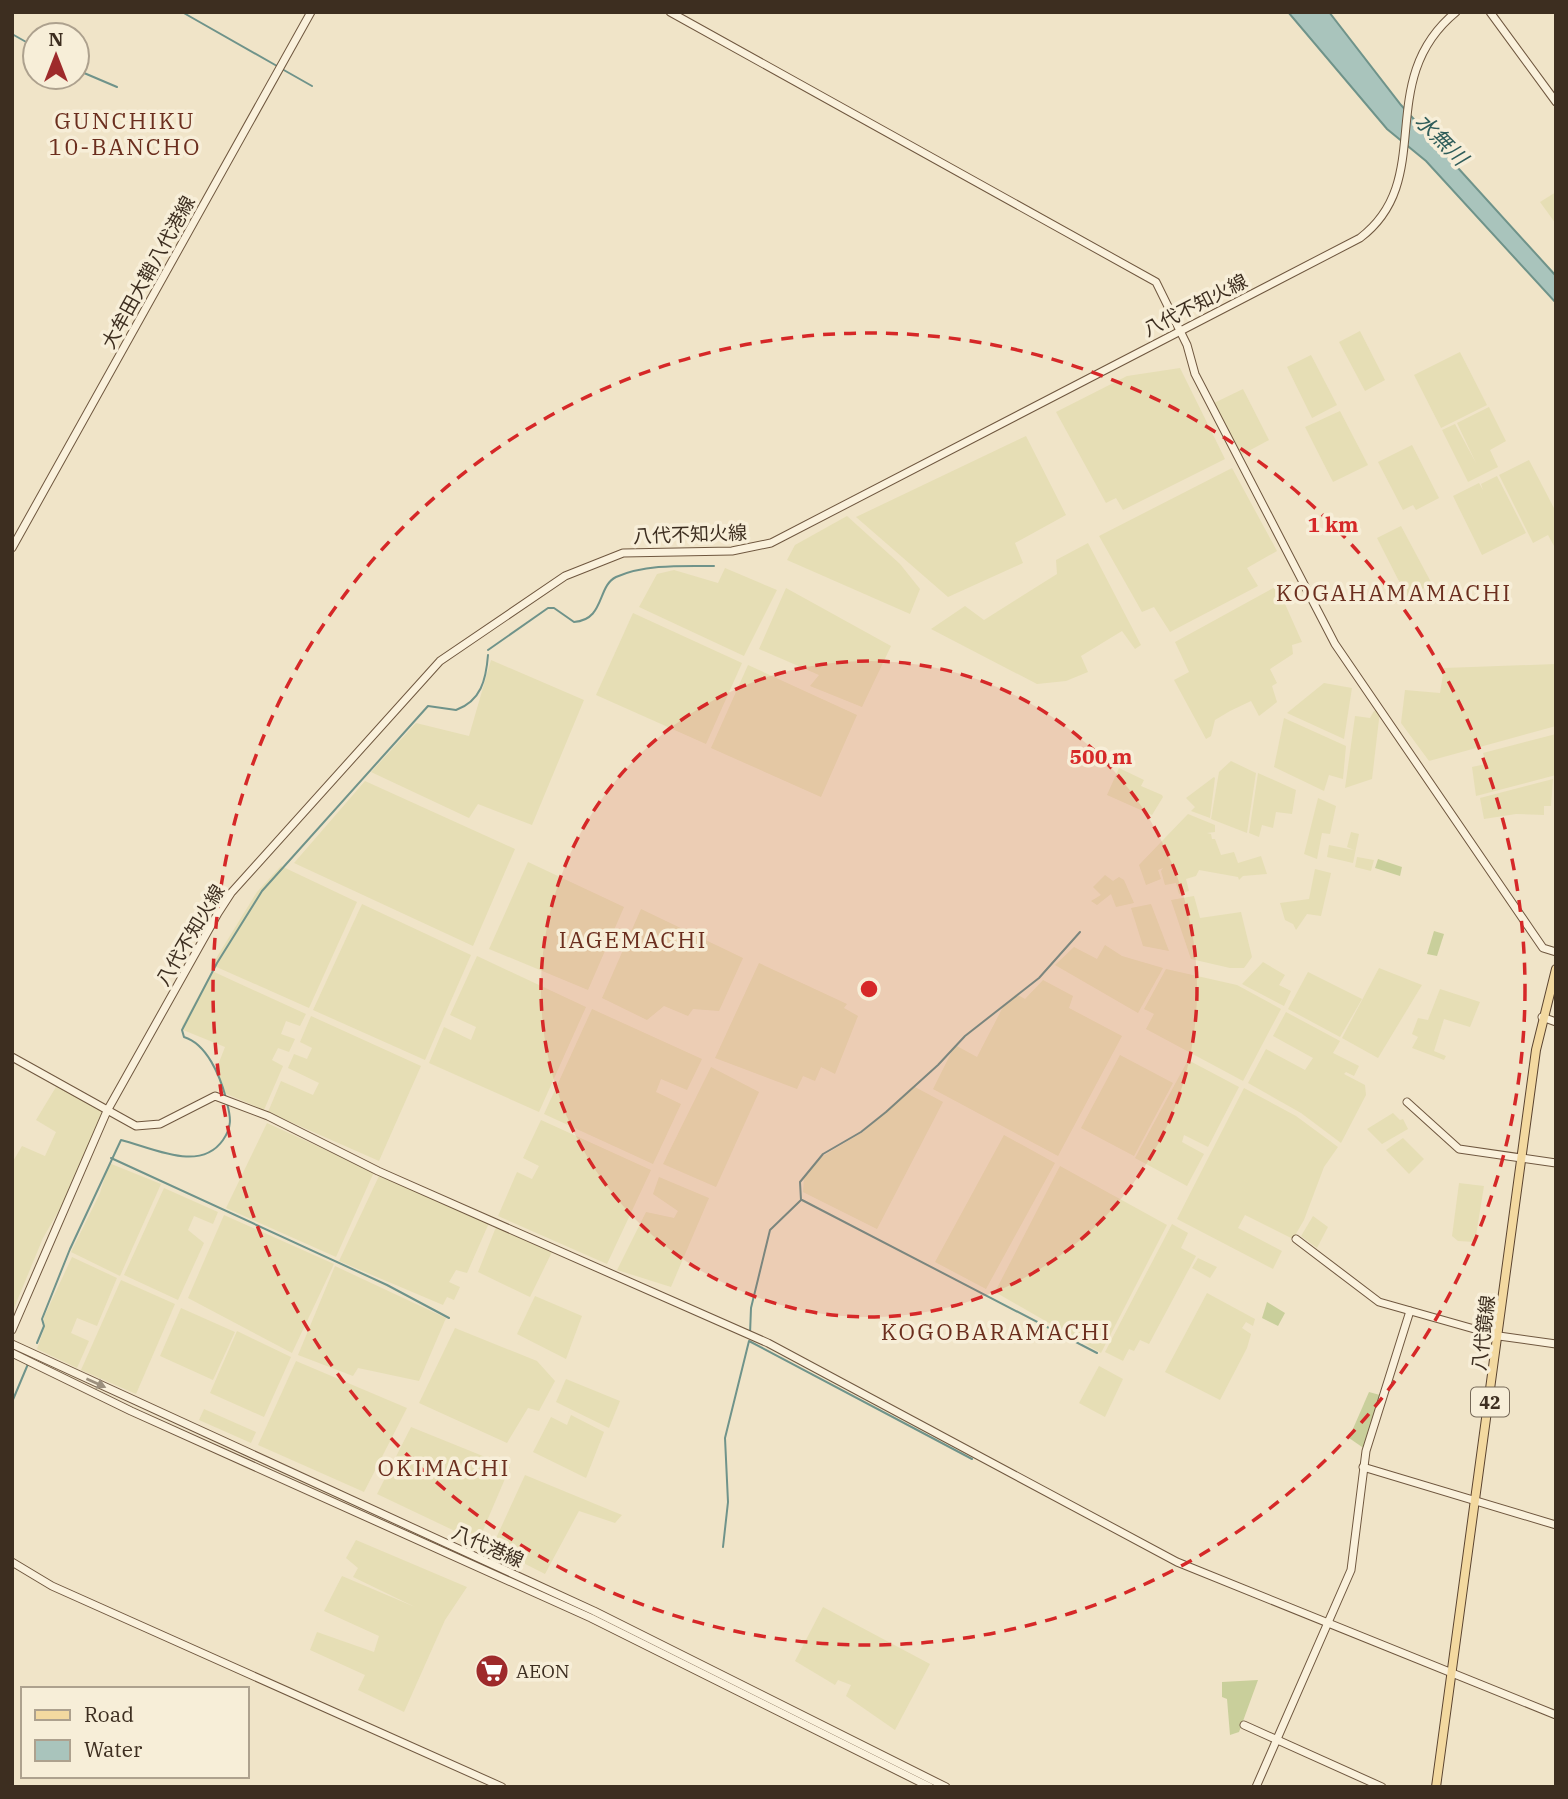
<svg xmlns="http://www.w3.org/2000/svg" width="1568" height="1799" font-family="'IBM Plex Serif','Noto Sans JP',serif">
	<style>
		.farmland { fill: #e6deb5 }
		.green { fill: #c9cf9b }
		.water { fill: #a9c4bc; stroke: #6f938a; stroke-width: 2 }
		.lines { fill: none; stroke-linecap: round; stroke-linejoin: round }
		.stream { stroke: #6f938a; stroke-width: 2 }
		.secondary-casing { stroke: #6f573f; stroke-width: 9 }
		.primary-casing { stroke: #5b4430; stroke-width: 10 }
		.secondary { stroke: #faf1dc; stroke-width: 7 }
		.primary { stroke: #f3d9a0; stroke-width: 8 }
		.oneway { fill: #9c907e }
		.ring { fill: none; stroke: #d62828; stroke-width: 3.5; stroke-dasharray: 12 9 }
		.labels { text-anchor: middle; dominant-baseline: central; stroke-width: 7; stroke-linejoin: round; paint-order: stroke }
		.shield { fill: #f7eed8; stroke: #756857; stroke-width: 2 }
		.shield-label { font-size: 18px; font-weight: bold; fill: #3d2e20 }
		.street-label { font-size: 19px; fill: #3d2e20; stroke: #f7eed8 }
		.poi-label { font-size: 19px; fill: #3d2e20; stroke: #f7eed8; text-anchor: start }
		.water-label { font-size: 21px; font-style: italic; fill: #2f5d5a; stroke: #f7eed8 }
		.quarter-label { font-size: 23px; letter-spacing: 2px; fill: #6b2e1e; stroke: #f7eed8 }
		.centre { fill: #d62828; stroke: #f7eed8; stroke-width: 3.5 }
		.ring-label { font-size: 21px; text-anchor: middle; font-weight: bold; fill: #d62828; stroke: #f7eed8; stroke-width: 7; stroke-linejoin: round; paint-order: stroke }
	</style>
	<rect width="100%" height="100%" fill="#f0e4c8"/>
	<g class="farmland">
		<path d="M1556,192v32l-16,-22z"/>
		<path d="M1360,331l25,49 -20,11 -26,-49z"/>
		<path d="M1460,352l27,53 -46,23 -27,-53z"/>
		<path d="M1311,355l26,50 -25,13 -25,-51z"/>
		<path d="M1180,368l45,91 -102,51 -7,-12 -10,5 -50,-91 71,-36z"/>
		<path d="M1243,389l26,51 -28,15 -27,-52z"/>
		<path d="M1489,407l17,34 -16,9 8,17 -30,15 -26,-52 13,-6 21,39 -19,-40z"/>
		<path d="M1340,411l28,54 -35,17 -28,-55z"/>
		<path d="M1026,436l40,79 -51,28 8,20 -75,34 -92,-80z"/>
		<path d="M1412,445l27,53 -23,12 -3,-5 -10,5 -25,-48z"/>
		<path d="M1529,460l27,52 -2,34 -6,-11 -15,8 -34,-68z"/>
		<path d="M1232,468l45,83 -30,17 11,18 -88,46 -16,-25 -12,5 -43,-76z"/>
		<path d="M1497,476l29,57 -44,22 -29,-59 26,-13 4,7 -2,-6z"/>
		<path d="M847,516l53,48 20,25 -10,25 -123,-54 8,-15z"/>
		<path d="M1401,526l31,58 -25,13 -30,-59z"/>
		<path d="M1088,543l53,102 -6,4 -13,-18 -41,25 7,16 -22,9 -29,3 -106,-55 34,-23 19,14 73,-46 -1,-14z"/>
		<path d="M725,568l52,22 -33,66 -105,-49 18,-33 17,-4 44,13z"/>
		<path d="M1277,586l25,56 -10,3 1,9 -23,15 7,14 -5,3 5,16 -18,14 -8,-15 -21,10 -15,9 -4,16 -5,3 -32,-59 15,-8 -14,-30z"/>
		<path d="M786,588l105,58 -29,61 -52,-21 9,-11 -60,-26z"/>
		<path d="M633,613l109,50 -36,81 -110,-49z"/>
		<path d="M491,660l93,40 -52,125 -54,-21 -9,14 -98,-46 45,-49 53,13z"/>
		<path d="M1556,664v62l-127,35 -28,-38 4,-33 35,3 4,-25z"/>
		<path d="M748,665l109,50 -36,82 -110,-49z"/>
		<path d="M1324,683l28,5 -8,51 -57,-26z"/>
		<path d="M1374,711h6l-8,68 -27,9 10,-72 15,2z"/>
		<path d="M1284,718l62,28 -3,33 -14,-4 -5,16 -50,-24z"/>
		<path d="M1556,734v41l-80,21 -4,-29 14,-3 -3,-11z"/>
		<path d="M1231,761l25,12 -9,60 -36,-14 8,-47z"/>
		<path d="M1119,768l25,12 -3,6 21,9 1,2 -11,18 -45,-20z"/>
		<path d="M1258,773l38,17 -4,24 -16,-2 -3,16 -11,-3 -3,12 -10,-4z"/>
		<path d="M1214,777l1,1 -5,40 -19,-7 4,-4 -9,-9z"/>
		<path d="M1553,779l-2,27h-7v9l-28,-1 -32,5 -4,-21z"/>
		<path d="M365,781l150,68 -42,97 -179,-83z"/>
		<path d="M1318,798l18,8 -6,28 -8,-1 -5,26 -13,-5z"/>
		<path d="M1188,814l27,11v7l-8,1 4,1 1,5h3l6,16 13,-3 4,11 23,-7 6,18 -24,2 -4,4 -1,-3 -39,-7 -3,6 -10,3 3,12 -10,3 -3,-11 -11,2 -4,-14 2,-3 -5,2 3,9 -15,6 -7,-20z"/>
		<path d="M1351,832l8,2 -6,29 -26,-6 2,-12 25,5 -7,-3z"/>
		<path d="M1357,857l17,3 -3,11 -16,-4z"/>
		<path d="M528,862l96,45 -36,83 -99,-41z"/>
		<path d="M281,866l76,36 -48,106 -97,-43 45,-73z"/>
		<path d="M1315,869l16,4 -10,43 -14,-2 -11,16 -3,-6 -8,-4 -5,-17 29,-4z"/>
		<path d="M1105,875l8,6 6,-4 5,3 10,23 -18,4 -5,-13 -14,11 -6,-4 10,-6 -8,-8z"/>
		<path d="M1194,896l6,22 41,-6 11,45 -8,11h-14l-39,-9 -20,-59z"/>
		<path d="M362,904l109,51 -46,105 -112,-50z"/>
		<path d="M1151,904l18,47 -26,-5 -12,-38z"/>
		<path d="M641,909l102,49 -24,53 -26,-2 -5,7 -24,-10 -17,14 -45,-22z"/>
		<path d="M1105,945l17,11 41,12 -25,45 -83,-48 19,-18 23,12z"/>
		<path d="M477,956l109,51 -47,105 -110,-49 15,-36 27,13 5,-13 -26,-12z"/>
		<path d="M1263,962l22,13 -6,10 12,6 -7,15 -42,-22z"/>
		<path d="M759,963l88,41 -3,4 14,8 -23,58 -14,-7 -6,14 -12,-5 -6,13 -82,-31z"/>
		<path d="M1379,968l43,17 -44,73 -36,-20z"/>
		<path d="M1166,969l71,16 44,24 -38,72 -97,-52 8,-15 -10,-5z"/>
		<path d="M212,971l94,43 -6,12 -14,-5 -5,13 14,5 -6,13 -11,-4 -6,12 11,6 -19,44 -42,-18 -6,-22 9,-23 -42,-17 -1,-4z"/>
		<path d="M1308,972l54,27 -22,38 -52,-28z"/>
		<path d="M1043,980l30,16 -4,12 53,28 -64,120 -125,-67 22,-44 22,12 26,-50 13,-13 9,5z"/>
		<path d="M1440,989l40,13 -10,25 -26,-8 -10,32 12,5 -2,4 -32,-12 6,-11 -6,-3 6,-16 10,2z"/>
		<path d="M592,1009l110,50 -15,31 -26,-11 -5,13 25,12 -28,60 -109,-50z"/>
		<path d="M1286,1012l54,29 -7,12 26,13 -5,10 -8,-4 -2,2 21,11 1,10 -25,48 -40,-30 -53,-30 18,-34 39,21 8,-12 -40,-22z"/>
		<path d="M311,1016l110,50 -42,95 -111,-49 13,-31 32,14 6,-12 -31,-15 6,-14 13,5 5,-11 -12,-6z"/>
		<path d="M1120,1055l53,28 -39,73 -53,-28z"/>
		<path d="M1188,1060l51,27 -31,60 -24,-12 -2,7 22,12 -17,32 -52,-28z"/>
		<path d="M711,1067l48,25 -43,95 -53,-23z"/>
		<path d="M913,1086l30,16 -66,127 -74,-37 1,-15 19,-21 40,-24z"/>
		<path d="M56,1087l48,22v4l-35,80 -26,45 -31,75v-150l10,-17 23,10 11,-24 -20,-12z"/>
		<path d="M1244,1088l52,28 42,31 -14,20 -20,53 -11,19 -48,-24 -7,13 44,23 -9,18 -96,-50z"/>
		<path d="M1393,1113l7,7 3,-1 5,10 -26,15 -15,-15z"/>
		<path d="M541,1120l110,50 -44,94 -109,-48 19,-44 15,7 7,-13 -16,-8z"/>
		<path d="M267,1123l107,49 -38,85 -110,-49z"/>
		<path d="M1004,1135l51,28 -69,126 -51,-27z"/>
		<path d="M1403,1138l21,21 -15,15 -23,-24z"/>
		<path d="M109,1163l52,21 -41,92 -49,-24 29,-59z"/>
		<path d="M1060,1166l107,59 -66,128 -106,-61z"/>
		<path d="M379,1176l110,47 -22,50 -11,-3 -7,12 11,5 -6,13 -7,-3 -4,8 -104,-44z"/>
		<path d="M659,1177l50,21 -38,89 -54,-17 29,-58 28,6 4,-7 -25,-17z"/>
		<path d="M1459,1183l25,3 -9,56 -17,-1 -6,-5z"/>
		<path d="M164,1188l54,24 -5,12 -19,-8 -6,14 16,13 -26,57 -54,-25z"/>
		<path d="M224,1215l110,49 -42,89 -104,-55z"/>
		<path d="M1313,1216l15,11 -11,21 -16,-12z"/>
		<path d="M1172,1224l16,9 -7,15 15,8 -47,88 -9,-4 -6,11 -5,-2 -6,12 -18,-9z"/>
		<path d="M496,1227l56,25 -22,45 -52,-25z"/>
		<path d="M72,1257l45,21 -20,48 -20,-8 -6,15 18,8 -12,27 -40,-19 7,-20v-12z"/>
		<path d="M1198,1258l19,9 -7,11 -18,-10z"/>
		<path d="M335,1266l111,52 -27,63 -61,-13 -5,8 -55,-21z"/>
		<path d="M121,1280l54,24 -39,90 -55,-24z"/>
		<path d="M1207,1293l48,26 -2,7 -7,-4 -4,6 9,6 -4,14 -27,52 -55,-28z"/>
		<path d="M535,1296l47,20 -16,43 -49,-25z"/>
		<path d="M181,1308l54,24 -22,48 -53,-24z"/>
		<path d="M455,1328l82,33 18,20 -16,30 -11,-3 -21,35 -88,-40z"/>
		<path d="M237,1331l54,26 -27,60 -54,-24z"/>
		<path d="M296,1361l111,47 -43,84 -106,-47z"/>
		<path d="M1099,1366l24,13 -18,38 -26,-14z"/>
		<path d="M566,1379l54,22 -11,27 -53,-26z"/>
		<path d="M204,1409l52,23 -5,11 -52,-23z"/>
		<path d="M571,1415l33,17 -18,46 -53,-26 18,-35 16,8z"/>
		<path d="M411,1427l99,40 -32,75 -101,-48z"/>
		<path d="M525,1475l97,40 -7,8 -36,-12 -34,63 -53,-27z"/>
		<path d="M356,1540l111,47 -22,33 -41,92 -46,-22 7,-15 -55,-25 7,-18 57,20 5,-16 -55,-25 18,-35 73,31 -62,-30 5,-9 -12,-10z"/>
		<path d="M823,1607l107,57 -35,66 -49,-34 5,-11 -13,-5 -3,5 -40,-24z"/>
	</g>
	<g class="green">
		<path d="M1378,859l24,8 -2,9 -25,-8z"/>
		<path d="M1434,931l10,3 -7,22 -10,-2z"/>
		<path d="M1267,1302l18,11 -7,13 -16,-8z"/>
		<path d="M1369,1392l11,3 -15,54 -16,-11z"/>
		<path d="M1258,1680l-19,52 -9,3 -3,-36 -5,-2v-15z"/>
	</g>
	<path class="water" d="M1288,12h41l72,93 155,171v27l-130,-142 -39,-32z"/>
	<g class="lines">
		<g class="stream">
			<path d="M182,12l95,54"/>
			<path d="M12,34l23,13"/>
			<path d="M282,69l30,17"/>
			<path d="M77,70l40,17"/>
			<path d="M488,650l60,-42h6l20,14c31,-2 23,-36 42,-45 30,-13 66,-11 98,-11"/>
			<path d="M226,1098c-6,-22 -19,-54 -42,-61l-2,-7 35,-67 45,-72 166,-185 28,4c25,-9 30,-30 32,-55"/>
			<path d="M111,1158l276,127 62,33"/>
			<path d="M802,1200l295,153"/>
			<path d="M750,1334l1,-26 19,-78 31,-30 -1,-18 23,-28 38,-22 25,-20 52,-47 27,-29 74,-58 41,-46"/>
			<path d="M37,1343l7,-17 -2,-7 28,-70 51,-109c32,8 79,33 102,0 9,-13 8,-22 4,-37"/>
			<path d="M12,1402l16,-38"/>
			<path d="M723,1547l5,-45 -3,-64 24,-97 223,118"/>
		</g>
		<defs>
			<g id="secondary">
				<path d="M670,12l486,270 31,63 8,29 140,270 197,288 11,16 13,4"/>
				<path d="M1490,12l66,90"/>
				<path d="M12,548l299,-536"/>
				<path d="M1542,1017l14,5"/>
				<path d="M12,1057l124,69 24,-2 55,-28 53,20 110,55 390,172 409,219 379,153"/>
				<path d="M1407,1102l52,47 97,14"/>
				<path d="M1296,1239l83,63 120,34 57,8"/>
				<path d="M12,1330l95,-219 111,-198 13,-20 209,-232 125,-85 58,-23 109,-2 39,-8 589,-305c78,-59 12,-157 96,-226"/>
				<path d="M12,1344l582,267 352,176"/>
				<path d="M12,1353l119,58 460,207 339,169"/>
				<path d="M1363,1467l193,58"/>
				<path d="M12,1562l40,24 450,201"/>
				<path d="M1244,1725l138,62"/>
				<path d="M1256,1787l95,-217 15,-119 44,-140"/>
			</g>
			<path id="primary" d="M1436,1787l100,-737 20,-81"/>
		</defs>
		<use href="#secondary" class="secondary-casing"/>
		<use href="#primary" class="primary-casing"/>
		<use href="#secondary" class="secondary"/>
		<use href="#primary" class="primary"/>
	</g>
	<defs><path id="oneway-solid" d="M-6-.8H1V-3.2L6.5 0L1 3.2V.8H-6Z" transform="scale(1.75)"/></defs>
	<use class="oneway" href="#oneway-solid" transform="translate(96 1383) rotate(24)"/>
	<circle cx="869" cy="989" r="328" fill="#d62828" fill-opacity=".12"/>
	<g class="ring">
		<circle cx="869" cy="989" r="328"/>
		<circle cx="869" cy="989" r="656"/>
	</g>
	<defs>
		<symbol id="supermarket-disc" viewBox="-11 -11 22 22"><circle r="9.5" fill="#9e2a2b" stroke="#f7eed8"/><path d="M-6-5.5h2.5l.6 2H6L4.5 2H-2.5L-4.4-4H-6ZM-1.5 3.2a1.3 1.3 0 1 0 .1 0ZM3 3.2a1.3 1.3 0 1 0 .1 0Z" fill="#fff"/></symbol>
	</defs>
	<g fill-rule="evenodd">
		<use href="#supermarket-disc" x="473" y="1652" width="38" height="38"/>
	</g>
	<g class="labels">
		<rect class="shield" x="1471" y="1387.5" width="38" height="29" rx="5"/>
		<g class="shield-label">
			<text x="1490" y="1402">42</text>
		</g>
		<g class="street-label">
			<text transform="translate(148 272) rotate(-61)">大牟田大鞘八代港線</text>
			<text transform="translate(1195 305) rotate(-27)">八代不知火線</text>
			<text transform="translate(690 534) rotate(-2)">八代不知火線</text>
			<text transform="translate(190 935) rotate(-59)">八代不知火線</text>
			<text transform="translate(1483 1333) rotate(-83)">八代鏡線</text>
			<text transform="translate(488 1546) rotate(24)">八代港線</text>
		</g>
		<g class="poi-label">
			<text x="516" y="1671">AEON</text>
		</g>
		<g class="water-label">
			<text transform="translate(1442 139) rotate(45)">水無川</text>
		</g>
		<g class="quarter-label">
			<text x="125" y="120">GUNCHIKU<tspan x="125" dy="26">10-BANCHO</tspan></text>
			<text x="1394" y="592">KOGAHAMAMACHI</text>
			<text x="633" y="939">IAGEMACHI</text>
			<text x="996" y="1331">KOGOBARAMACHI</text>
			<text x="444" y="1467">OKIMACHI</text>
		</g>
	</g>
	<circle cx="869" cy="989" r="10" class="centre"/>
	<g class="ring-label">
		<text x="1333" y="532">1 km</text>
		<text x="1101" y="764">500 m</text>
	</g>
	<rect width="1568" height="1799" fill="none" stroke="#3d2e20" stroke-width="28"/>
	<rect x="21" y="1687" width="228" height="91" fill="#f7eed8" stroke="#ada18e" stroke-width="2"/>
	<rect x="35" y="1710" width="35" height="10" fill="#f3d9a0" stroke="#ada18e" stroke-width="2"/>
	<text x="84" y="1722" font-size="21" fill="#3d2e20">Road</text>
	<rect x="35" y="1740" width="35" height="21" fill="#a9c4bc" stroke="#ada18e" stroke-width="2"/>
	<text x="84" y="1757" font-size="21" fill="#3d2e20">Water</text>
	<g transform="translate(56 56)"><circle r="33" fill="#f7eed8" stroke="#ada18e" stroke-width="2"/>
	<path d="M0-5L12 26L0 18L-12 26Z" fill="#9e2a2b"/>
	<text y="-10" font-size="19" font-weight="bold" text-anchor="middle" fill="#3d2e20">N</text>
	</g>
</svg>
